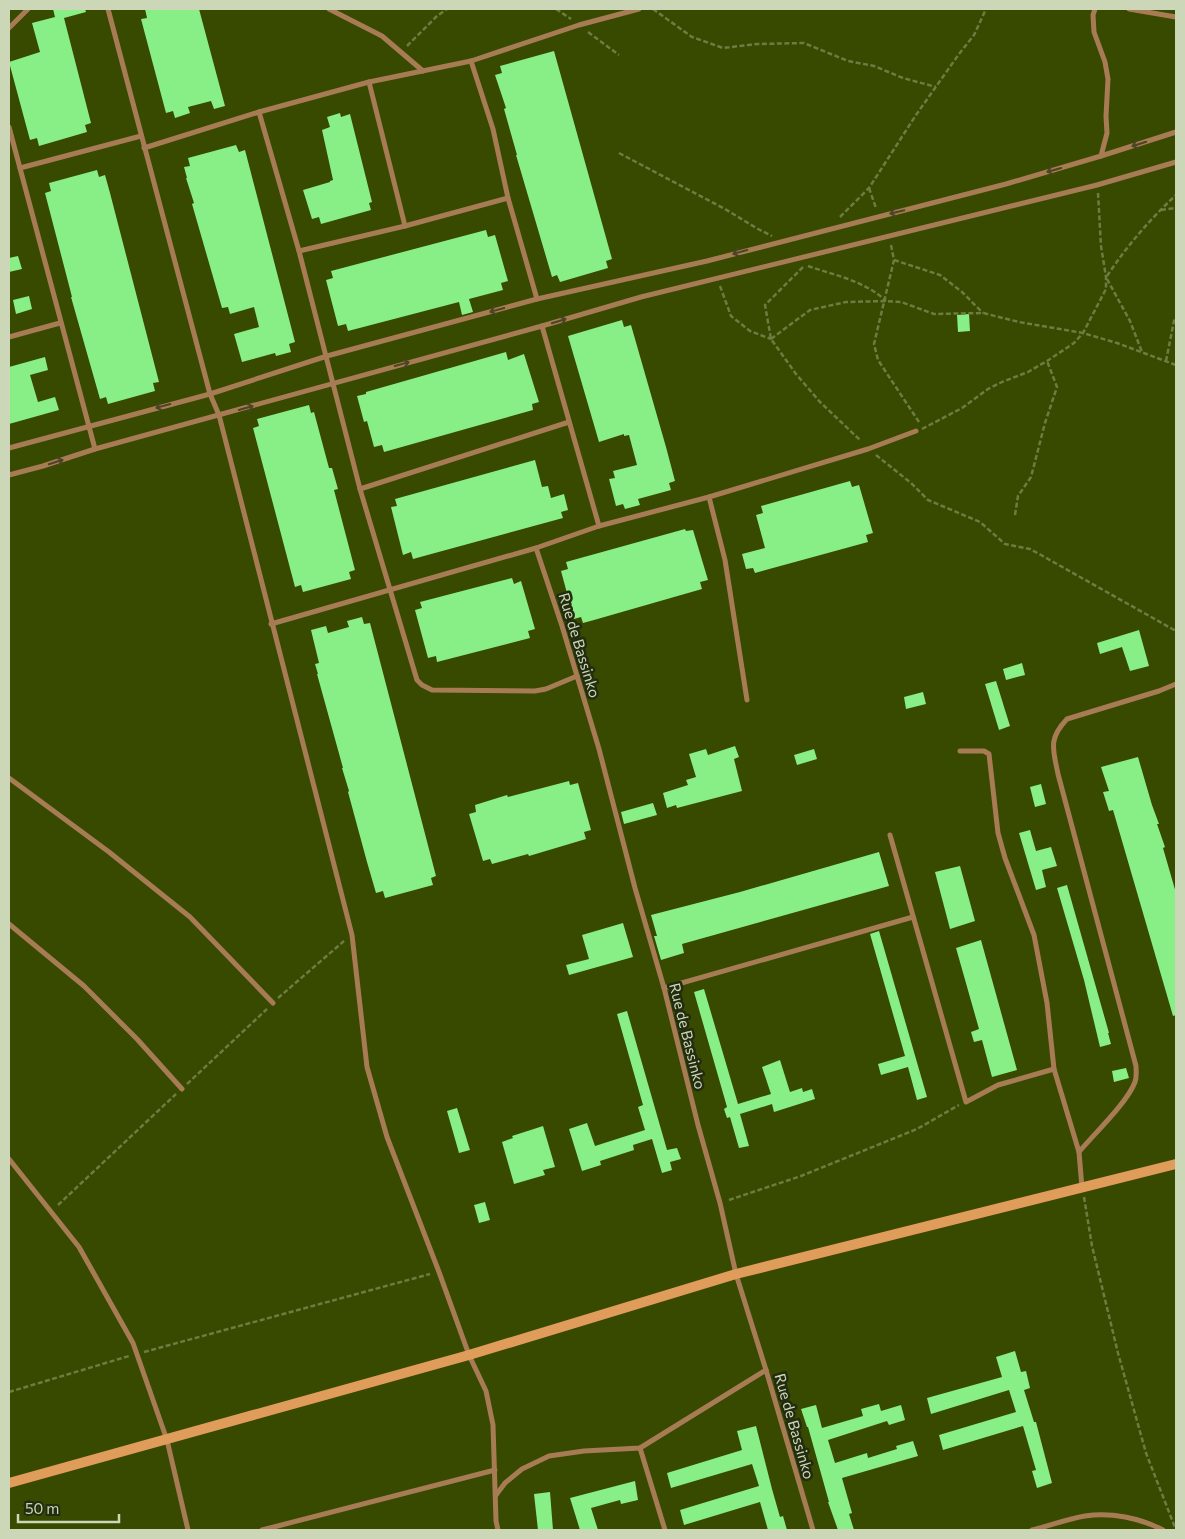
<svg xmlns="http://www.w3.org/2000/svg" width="1185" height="1539" font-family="Commissioner,sans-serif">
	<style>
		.building { fill: #88ee86 }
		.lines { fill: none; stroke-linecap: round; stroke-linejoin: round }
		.path { stroke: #6d7c41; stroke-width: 2.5; stroke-dasharray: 5 2.5; stroke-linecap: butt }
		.street { stroke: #a77c55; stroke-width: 5 }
		.secondary { stroke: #df9c5a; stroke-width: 10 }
		.oneway { stroke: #4b4425 }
		.labels { text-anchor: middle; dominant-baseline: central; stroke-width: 5; stroke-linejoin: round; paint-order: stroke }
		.street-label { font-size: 15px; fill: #cbd7b6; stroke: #232c10 }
	</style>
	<rect width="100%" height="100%" fill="#384900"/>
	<g class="building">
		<path d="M53,9h32l1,3 -22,6 27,105 -6,2 2,7 -48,14 -2,-8 -7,2 -21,-78 31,-10 -8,-29 23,-6z"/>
		<path d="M145,9h54l26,97 -11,3 -3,-8 -23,6 2,6 -15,5 -2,-7 -7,2 -25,-94 6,-1z"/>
		<path d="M554,51l58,208 -6,2 2,7 -48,14 -3,-7 -5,2 -36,-122h1l-13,-46 2,-1 -11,-33 7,-2 -2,-7z"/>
		<path d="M340,113l1,4 9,-3 22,88 -3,1 2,7 -50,14 -2,-7 -7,2 -9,-29 27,-8v-1l3,-1 -11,-50 8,-3 -3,-10z"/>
		<path d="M236,145l3,7 6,-2 50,192 -6,2 2,8 -15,4 -1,-3 -33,9 -8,-28 25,-7 -5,-20 -24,7 -2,-7 -6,1 -30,-104 2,-1 -8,-25h1l-3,-11 6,-1 -2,-8z"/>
		<path d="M97,170l2,7 6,-2 5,18 49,189 -6,1 2,8 -47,13 -2,-7 -6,2 -29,-102h1l-27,-104 6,-2 -2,-8z"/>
		<path d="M486,230l2,7 7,-2 13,46 -7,2 2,7 -34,9 4,13 -11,3 -3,-13 -111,29 -2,-7 -8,2 -12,-46 7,-2 -2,-7z"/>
		<path d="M18,256l4,13 -13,3v-14z"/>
		<path d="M29,296l3,13 -16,5 -3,-14z"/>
		<path d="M969,314l1,17 -12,1 -1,-17z"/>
		<path d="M622,320l2,7 7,-2 35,122 9,34 -6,2 2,7 -33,9 2,6 -15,4 -2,-5 -7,2 -7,-27 6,-1 -2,-7 24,-6 -8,-30 -5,1v-2l-25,8 -31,-106z"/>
		<path d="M506,352l2,8 16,-6 15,48 -7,2 1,6 -149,42 -2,-7 -8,2 -7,-26 -3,1 -7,-26 9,-2v-2z"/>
		<path d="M45,357l3,13 -18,5 8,27 17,-5 4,13 -50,14v-57z"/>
		<path d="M309,405l2,8 3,-1 15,56h3l6,21 -4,1 21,80 -6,2 2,7 -48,13 -2,-7 -6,2 -42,-159 6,-2 -2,-7z"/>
		<path d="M535,460l7,27 6,-1 3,12 13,-4 4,16 -7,2 2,6 -150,41 -2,-7 -8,3 -12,-48 6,-1 -2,-7z"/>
		<path d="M850,481l2,6 7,-2 14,48 -7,2 2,7 -113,31 -2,-5 -7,1 -4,-15 23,-6 -9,-33 7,-2 -2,-7z"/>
		<path d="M685,529l1,2 7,-1 15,50 -8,2 2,7 -108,31 -11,3 -2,-6 -7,2 -13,-48 7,-2 -2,-7z"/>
		<path d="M512,578l2,6 7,-3 14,48 -7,2 2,7 -93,24 -1,-6 -8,2 -13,-48 7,-2 -2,-6z"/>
		<path d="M362,617l2,7 6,-1 66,253 -5,2 2,7 -48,13 -2,-7 -7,2 -9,-31 -19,-70 1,-1 -7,-23h1l-26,-94h1l-3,-10 4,-1 -8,-33 15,-4 2,7 21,-6 -2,-6z"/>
		<path d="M1139,630l10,36 -19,5 -8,-24 -22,7 -3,-11z"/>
		<path d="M1022,663l3,12 -19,5 -3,-11z"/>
		<path d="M996,681l14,45 -11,4 -14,-46z"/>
		<path d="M923,692l3,12 -20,5 -2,-12z"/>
		<path d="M735,746l4,11 -5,2 8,32 -65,17 -1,-3 -9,3 -4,-15 25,-8 -2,-5 10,-3 -7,-23 17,-5 2,6z"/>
		<path d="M814,749l3,10 -20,6 -3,-10z"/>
		<path d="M1138,757l14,48 7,19h-2l8,23 -2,1 13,45v122l-3,1 -60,-206 -4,1 -6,-19 6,-1 -8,-24z"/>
		<path d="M569,781l1,4 8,-2 13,47 -7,2 2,7 -57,17 -1,-2 -36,10 -2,-5 -7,2 -14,-47 7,-2 -1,-7 32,-10 1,2z"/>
		<path d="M1041,784l5,20 -11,3 -5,-20z"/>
		<path d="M653,803l4,12 -33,9 -3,-12z"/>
		<path d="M1030,830l6,21 15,-4 6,19 -15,4 4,17 -10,3 -17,-57z"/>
		<path d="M879,852l10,34 -207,58 2,9 -23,7 -7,-24h3l-6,-21 89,-23z"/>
		<path d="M960,866l15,55 -25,8 -15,-57z"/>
		<path d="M1067,885l42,148h-1l3,11 -11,3 -16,-67 -27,-92z"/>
		<path d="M623,923l10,34 -64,18 -3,-10 23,-6 -7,-24z"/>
		<path d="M879,931l48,166 -10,3 -9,-33 -27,8 -3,-11 27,-8 -35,-122z"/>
		<path d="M981,940l36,130 -25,7 -10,-37 -8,2 -3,-10 8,-3 -23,-81z"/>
		<path d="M704,989l34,115 33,-10 -9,-27 18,-7 10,32 12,-4 1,4 9,-3 3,10 -41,13 -2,-8 -32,10 9,32 -10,2 -9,-31 -3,1 -3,-9 3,-2 -33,-115z"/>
		<path d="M627,1011l40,139 10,-2 4,11 -11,3 2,8 -10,3 -10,-34 -19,6 1,5 -34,11 1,4 -19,6 -13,-42 18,-6 8,23 50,-16 -7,-23 5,-2 -26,-91z"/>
		<path d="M1126,1068l3,10 -15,4 -2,-11z"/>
		<path d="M457,1108l13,42 -11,3 -12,-42z"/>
		<path d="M543,1126l12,41 -12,3 2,5 -31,9 -12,-42 11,-4 -1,-2z"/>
		<path d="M485,1202l5,18 -11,3 -5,-18z"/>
		<path d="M1015,1351l6,21 5,-1 4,17 -6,2 10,32h2l16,61 -15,5 -5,-17 4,-1 -13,-44 -80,24 -4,-15 77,-23 -7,-22 -78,24 -4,-16 75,-21 -6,-20z"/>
		<path d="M879,1404l2,7 20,-6 4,15 -16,5 -2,-4 -59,19 7,23 32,-10 1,5 29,-9 -1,-3 17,-5 5,15 -76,22 10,35 -3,1 5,16h-16l-10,-28h1l-21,-75h-1l-6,-18 15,-4 6,23 41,-12 -2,-7z"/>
		<path d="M756,1426l16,63 8,28 3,-1 4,14h-19l-8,-28 -76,23 -4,-15 79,-24 -7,-22 -81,24 -4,-15 75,-23 -5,-19z"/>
		<path d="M635,1481l3,19 -17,4 -1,-4 -29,8 7,22h-18l-10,-32z"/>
		<path d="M550,1492l3,38h-15l-4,-36z"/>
	</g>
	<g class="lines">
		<g class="path">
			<path d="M556,9l15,10"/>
			<path d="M653,9l39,28 31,11 34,-4 47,-1 44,18 26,5 29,12 33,9"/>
			<path d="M588,32l31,23"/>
			<path d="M407,46l30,-30 10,-7"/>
			<path d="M619,153l106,56 33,20 14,7"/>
			<path d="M869,188l7,20"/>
			<path d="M1161,210l15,-2"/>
			<path d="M840,217l29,-29 47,-73 43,-61 15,-19 12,-26"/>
			<path d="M891,245l3,15 -20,84 4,16 41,62"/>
			<path d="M894,260l46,15 22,17 21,21"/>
			<path d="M808,266c26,9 57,15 78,35"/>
			<path d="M803,267l-38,38 6,34 25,35 24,28 41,39"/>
			<path d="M1107,276c20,-30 43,-57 69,-81"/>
			<path d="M1107,279l23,42 12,31"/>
			<path d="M720,286l11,30 19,15 21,8"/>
			<path d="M771,339l39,-29 36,-8 40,-1 15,1 33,12 49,-1 36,9 64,11 34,10 59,22"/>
			<path d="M1166,361l8,-40 2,-2"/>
			<path d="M922,429l40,-21 26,-19 14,-7 26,-10 19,-11 27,-18 9,-10 23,-44v-12l-5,-31 -3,-53"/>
			<path d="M876,455l35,28 17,17 52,22 25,22 25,5 11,6 135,76"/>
			<path d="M1015,515l3,-19 13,-19 14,-54 12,-36 -10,-26"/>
			<path d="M278,998l66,-57"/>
			<path d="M187,1084l80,-75"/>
			<path d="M1084,1197l8,49 26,107 28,100 30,77"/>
			<path d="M729,1200l72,-24 116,-47 42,-24"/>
			<path d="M58,1205l118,-111"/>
			<path d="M144,1352l286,-78"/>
			<path d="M9,1392l120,-36"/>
		</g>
		<g class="street">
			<path d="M108,9l102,385 9,21 133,520 15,132 20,70 52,135 30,83 17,36 7,34 3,96 2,9"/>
			<path d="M329,9l53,27 41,35"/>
			<path d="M1095,9l-2,6 1,17 11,30 3,17 -2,37 1,17 -6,23"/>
			<path d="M1129,9l47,8"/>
			<path d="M9,28l19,-19"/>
			<path d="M471,61l22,68 15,69 29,101"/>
			<path d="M369,82l36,144"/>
			<path d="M259,112l40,139 61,238 57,191 5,5 10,5 103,1 11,-2 31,-13"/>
			<path d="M9,127l86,322"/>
			<path d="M144,148l115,-36 110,-30 102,-21 108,-36 60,-16"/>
			<path d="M20,168l121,-32"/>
			<path d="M299,251l106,-25 103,-28"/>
			<path d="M542,326l57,200"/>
			<path d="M9,337l51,-14"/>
			<path d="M9,448l201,-54 117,-38 210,-57 170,-38 299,-77 95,-28 75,-24"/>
			<path d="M9,475l34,-9 52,-17 447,-123 99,-29 456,-112 79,-23"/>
			<path d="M360,489l209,-67"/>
			<path d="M709,497l16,63 22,140"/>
			<path d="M536,548l26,78 37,123 36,139 29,100 34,137 22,78 16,71 30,96 47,160"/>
			<path d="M271,624l265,-76 63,-22 110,-29 159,-48 48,-18"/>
			<path d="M960,751h24l5,3 9,79 7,25 29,77 13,68 7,66 25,83"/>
			<path d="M9,778l100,74 81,65 83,86"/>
			<path d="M890,835l76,267 32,-17 56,-16"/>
			<path d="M9,924l75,62 53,53 45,50"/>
			<path d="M664,988l249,-71"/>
			<path d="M9,1159l70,88 54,96 34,97 21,90"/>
			<path d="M1082,1188l-3,-36c15,-18 48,-49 56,-70 2,-5 1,-11 1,-16l-78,-292c-5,-25 -10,-35 9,-55l92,-28 17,-7"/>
			<path d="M640,1448l25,82"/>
			<path d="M496,1495l9,-12 17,-14 27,-13 35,-5 56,-3 126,-78"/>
			<path d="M262,1530l233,-60"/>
			<path d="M1032,1530c17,-4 35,-11 53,-14 26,-4 55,2 78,14"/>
		</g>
		<path class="secondary" d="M9,1483l460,-128 267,-81 440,-110"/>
	</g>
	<defs><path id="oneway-shaft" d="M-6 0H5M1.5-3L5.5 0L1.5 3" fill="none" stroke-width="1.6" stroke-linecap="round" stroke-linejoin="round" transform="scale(1.25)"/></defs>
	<g class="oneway">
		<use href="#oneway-shaft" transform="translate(1139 144) rotate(162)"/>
		<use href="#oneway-shaft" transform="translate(1054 170) rotate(164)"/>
		<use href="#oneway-shaft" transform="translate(897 212) rotate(166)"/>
		<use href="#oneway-shaft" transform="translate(740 252) rotate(165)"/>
		<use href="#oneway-shaft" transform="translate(497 310) rotate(165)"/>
		<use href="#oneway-shaft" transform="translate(559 321) rotate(-17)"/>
		<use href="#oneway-shaft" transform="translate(402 364) rotate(-15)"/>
		<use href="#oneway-shaft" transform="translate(163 406) rotate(165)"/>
		<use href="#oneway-shaft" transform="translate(246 408) rotate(-16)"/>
		<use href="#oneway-shaft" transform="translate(56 462) rotate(-18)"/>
	</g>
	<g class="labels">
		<g class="street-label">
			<text transform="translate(580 645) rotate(73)">Rue de Bassinko</text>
			<text transform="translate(688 1036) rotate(76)">Rue de Bassinko</text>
			<text transform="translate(795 1426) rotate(74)">Rue de Bassinko</text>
		</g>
	</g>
	<rect width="1185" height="1539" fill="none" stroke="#cbd7b6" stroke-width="20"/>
	<path d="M18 1514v8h101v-8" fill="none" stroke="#cbd7b6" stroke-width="2.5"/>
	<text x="25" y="1514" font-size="15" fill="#cbd7b6" stroke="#232c10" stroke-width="4" paint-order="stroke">50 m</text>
</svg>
